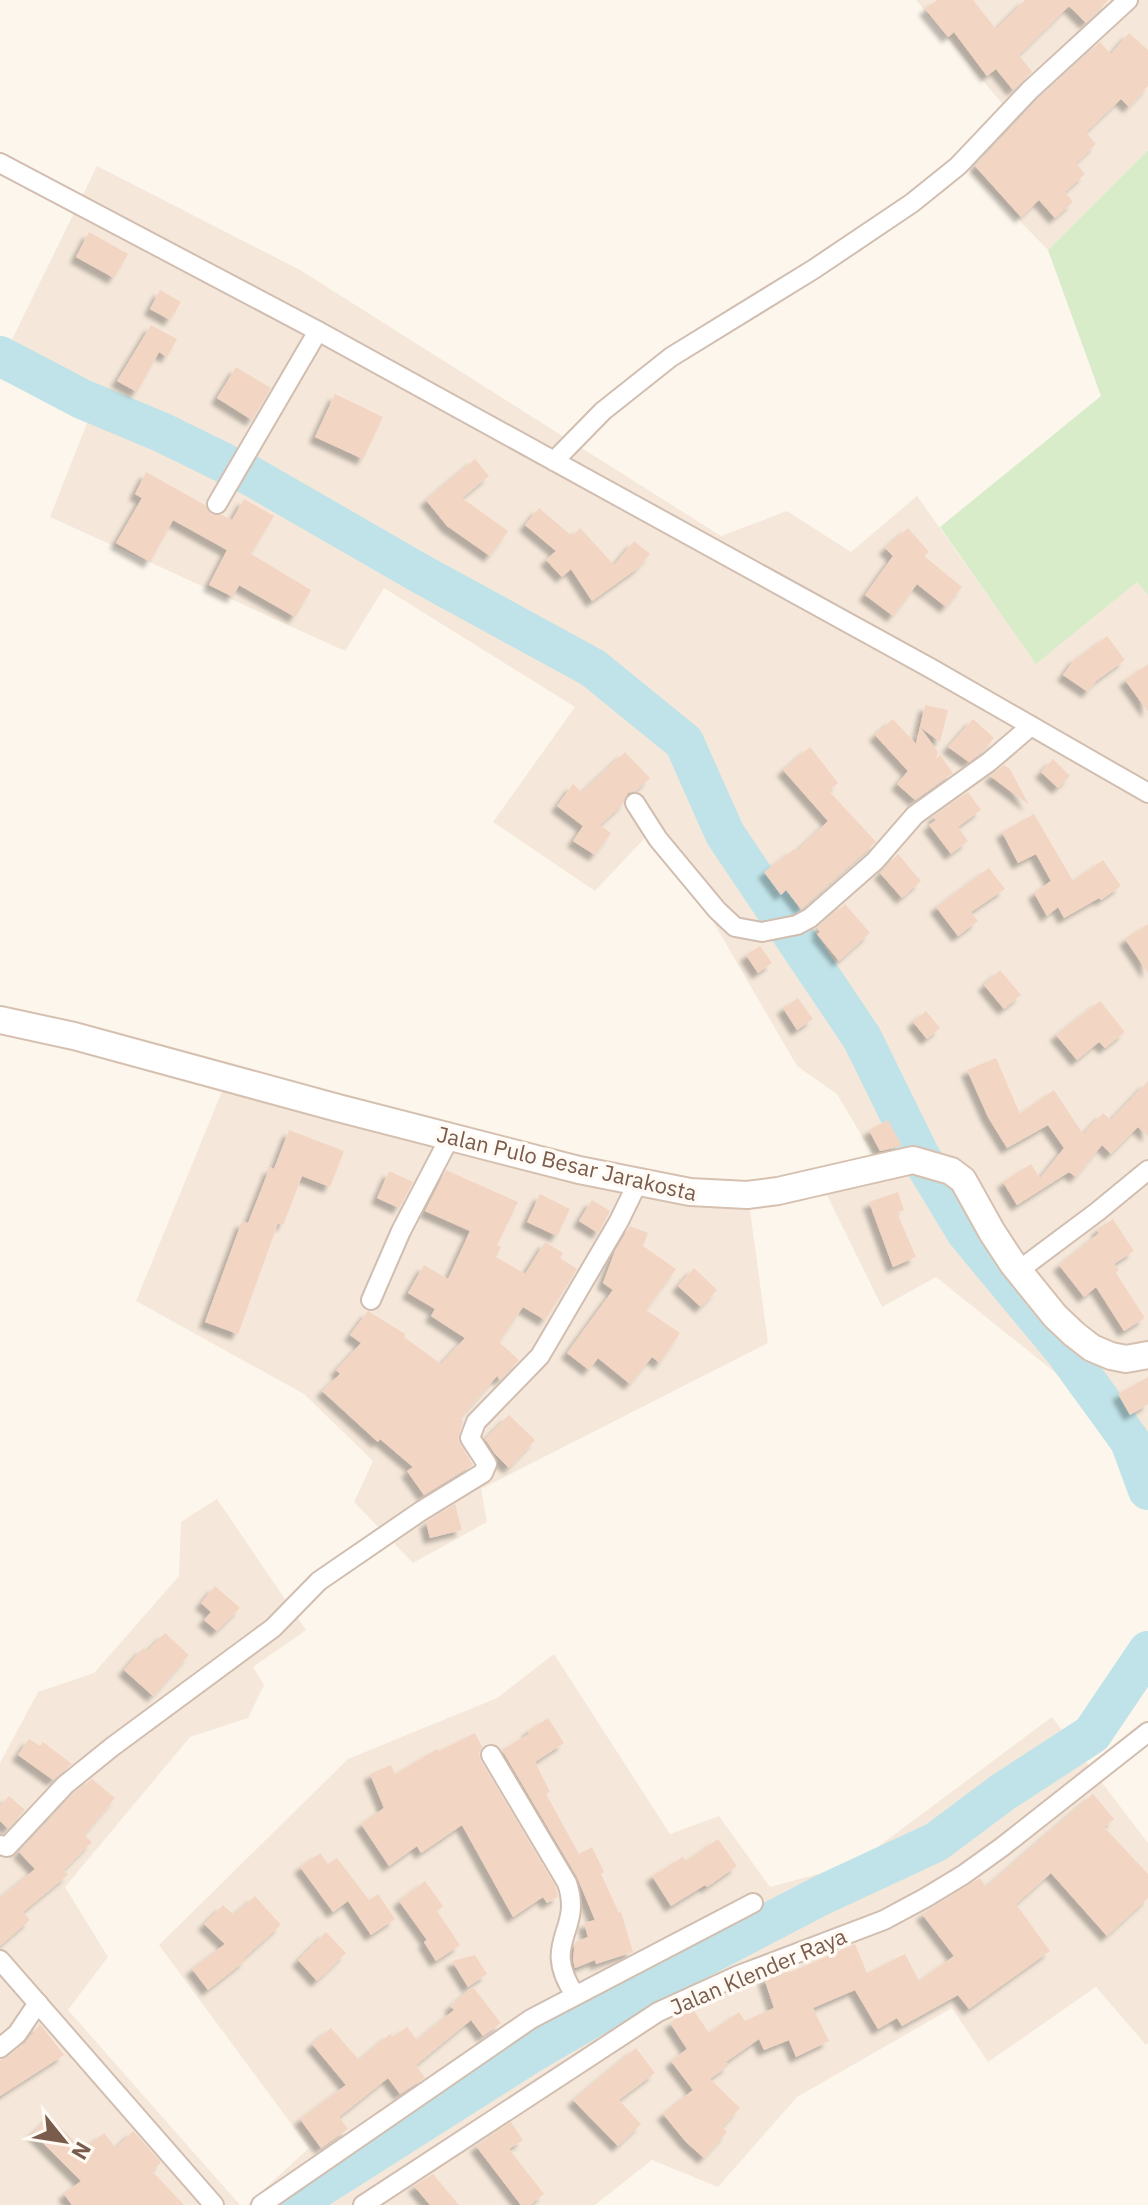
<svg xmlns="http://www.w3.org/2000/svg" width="1148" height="2205" font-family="'IBM Plex Sans',sans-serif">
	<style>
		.residential { fill: #f5e8da }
		.green { fill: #d8ecc9 }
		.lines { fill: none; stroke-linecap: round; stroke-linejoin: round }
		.river { stroke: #bfe3e8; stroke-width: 40 }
		.building { fill: #f3d5c3; filter: url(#shadow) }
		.street-casing { stroke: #d1beb0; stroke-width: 22 }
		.secondary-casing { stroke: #d6c0b0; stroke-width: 30 }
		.street { stroke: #fff; stroke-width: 18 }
		.secondary { stroke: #fff; stroke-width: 26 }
		.labels { text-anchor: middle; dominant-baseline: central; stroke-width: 7; stroke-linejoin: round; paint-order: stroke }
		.street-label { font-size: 22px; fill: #7a5c4d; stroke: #fffaf3 }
	</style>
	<defs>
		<filter id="shadow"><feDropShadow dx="-6" dy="6" stdDeviation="2" flood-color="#0004"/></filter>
	</defs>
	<rect width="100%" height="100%" fill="#fdf6ec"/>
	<g class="residential">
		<path d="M916,0h232v150l-100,100 -83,-85 40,-58z"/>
		<path d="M97,166l203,104 421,266 66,-25 64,41 66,-56 119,167 101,-81 11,13v899l-71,-104 -141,-113 -54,30 -59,-120 56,-22 -42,-71 -40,-28 -140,-241 -62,66 -102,-69 82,-115 -191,-119 -39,63 -295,-134 39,-99 -89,-39v-15z"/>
		<path d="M225,1084l443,116 82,10 18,133 -287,146 6,33 -74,41 -59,-61 19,-41 -69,-67 -168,-93z"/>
		<path d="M217,1499l89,131 -53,37 11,18 -16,33 -58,19 -125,150 43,70 -40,53 172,195h-240v-442l38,-71 56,-19 85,-97 2,-54z"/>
		<path d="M554,1654l116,180 49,-18 51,71 85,-23 197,-147 96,126v200l-2,2 -50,-58 -108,75 -36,-54 -155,89 -79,90 -66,-27 -57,45h-348l62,-57 -150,-203 189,-186 149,-61z"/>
	</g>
	<path class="green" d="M1148,150v445l-11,-13 -101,82 -96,-137 161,-131 -53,-146z"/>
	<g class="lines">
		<g class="river">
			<path d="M0,356l82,43 79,33 90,44 170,98 172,94 91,74 41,92 137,204 57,116 47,78 98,118 66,91 18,49"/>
			<path d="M292,2205l236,-150 108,-63 186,-97 114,-53 67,-50 89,-58 56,-83"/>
		</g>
	</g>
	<g class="building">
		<path d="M937,0h36l23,29 29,-29h83l-22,23 -17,-17 -50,49 13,17 -19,18 -17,-21 -9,7 -33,-44 -6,5 -23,-28z"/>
		<path d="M1129,33l19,17v36l-19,21 -8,-8 -35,33 10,12 -20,19 9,11 -20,18 8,10 -18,16 -16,-18 -18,17 -46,-51 63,-67 62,-57 11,12z"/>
		<path d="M89,232l39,22 -14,24 -38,-21z"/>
		<path d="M160,290l21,12 -11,18 -20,-11z"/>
		<path d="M151,325l26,14 -10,18 -8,-5 -22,40 -20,-11z"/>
		<path d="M236,367l35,21 -19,32 -35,-22z"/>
		<path d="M335,394l48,23 -20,42 -48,-22z"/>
		<path d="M475,459l14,17 -27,22 46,33 -18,25 -43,-30 -21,-26z"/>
		<path d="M146,472l59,33 7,10h10l10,5 12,-21 30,17 -23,38 60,36 -16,27 -56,-32 -6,12 -24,-12 18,-35 -54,-30 -23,42 -34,-19 26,-45 -7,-4z"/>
		<path d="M539,508l33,28 8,-8 34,37 20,-24 16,13 -12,14 -46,33 -21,-32 -9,8 -16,-17 10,-9 -31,-26z"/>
		<path d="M908,528l21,24 -5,4 38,31 -16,20 -29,-23 -24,32 -28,-21 28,-39 -8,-8z"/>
		<path d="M1107,636l18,24 -29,21 -8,11 -25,-17 13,-18 2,1z"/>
		<path d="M1148,664v48l-23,-32z"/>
		<path d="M925,705l23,5 -8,32 -20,-15 18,25 -2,7 4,-4 13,18 -38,27 -18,-16 11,-13 -33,-36 18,-16 23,25z"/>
		<path d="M973,719l21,19 -10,12 -15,12 -21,-15z"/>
		<path d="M810,747l28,36 -9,8 47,51 -75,67 -15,-19 -5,5 -17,-23 30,-23 2,3 32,-31 -45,-51z"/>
		<path d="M625,752l25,26 -14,13 -8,2 -5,11 -23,21 11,8 -16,22 -22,-14 10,-15 -26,-20 16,-22 9,8z"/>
		<path d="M1053,759l17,17 -12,12 -17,-16z"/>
		<path d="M1004,765l6,4 19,36 -39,-29z"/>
		<path d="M968,792l13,18 -23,17 10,14 -17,13 -22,-29 7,-5 -3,-3z"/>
		<path d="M1034,814l39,67 30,-21 18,26 -20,14 -2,-2 -35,20 -6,-11 -11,9 -13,-23 17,-12 -15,-27 -18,9 -16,-31z"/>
		<path d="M898,854l23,27 -19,17 -22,-25z"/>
		<path d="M989,868l16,21 -34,23 7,9 -20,15 -22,-29z"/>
		<path d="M845,904l25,29 -31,28 -22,-27 3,-2 -3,-4z"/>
		<path d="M1148,924v49l-23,-34z"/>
		<path d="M760,946l12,17 -14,10 -12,-18z"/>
		<path d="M1000,970l21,25 -17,14 -20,-24z"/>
		<path d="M798,998l15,21 -16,11 -14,-22z"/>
		<path d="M1100,1001l25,31 -20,16 -6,-6 -22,18 -21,-25z"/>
		<path d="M926,1011l14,17 -13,11 -14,-17z"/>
		<path d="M996,1058l24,56 34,-24 29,44 20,-21 8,7 37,-39v55l-10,-9 -27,27 -9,-9 -26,32 -7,-5 -52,33 -14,-23 28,-18 9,14 24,-30 -16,-23 -41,23 -19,-31 -21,-47z"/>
		<path d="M888,1120l14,26 -22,5 -11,-21z"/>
		<path d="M289,1130l55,21 -14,36 -28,-11 -19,49 -5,-2 -40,111 -33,-12 37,-101 6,2 22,-56 4,2z"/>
		<path d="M446,1170l72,32 -21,43 4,2 -5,10 29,17 20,-32 18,11 -3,5 17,11 -32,51 -22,-13 -24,35 20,18 -19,20 -3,-4 -37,42 3,3 -5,19 15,25 -49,30 -17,-24 6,-4 -33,-28 -2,3 -56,-51 18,-17 -4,-4 25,-27 -11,-8 18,-24 37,23 -1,3 37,27 24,-26 -34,-22 4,-7 -27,-16 16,-28 24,14 22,-48 -45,-20z"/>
		<path d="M389,1171l24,11 -14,26 -22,-10z"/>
		<path d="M898,1192l6,18 -7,3 19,44 -23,10 -24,-65z"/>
		<path d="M540,1194l30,15 -13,27 -30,-14z"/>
		<path d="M592,1200l18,11 -12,22 -19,-12z"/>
		<path d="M1113,1219l21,32 -20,13 5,6 -3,3 29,45 -21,13 -28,-44 -12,10 -25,-32 40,-32 -2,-3z"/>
		<path d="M630,1226l18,7 -5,13 33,23 -30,41 34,23 -20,30 -8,-6 -22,27 -32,-26 -9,12 -22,-17 46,-63 -10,-7 12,-32z"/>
		<path d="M694,1268l23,22 -16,17 -23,-21z"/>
		<path d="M1148,1377v27l-18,11 -12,-21z"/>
		<path d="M509,1415l26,25 -26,28 -14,-14 -10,-15z"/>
		<path d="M455,1504l7,26 -32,8 -4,-16z"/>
		<path d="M215,1586l25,22 -23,23 -13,-11 7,-8 -10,-9z"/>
		<path d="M165,1633l24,22 -36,41 -29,-26 19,-22 4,3z"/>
		<path d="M548,1718l16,25 -29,19 15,30 -4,2 33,60 13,-7 12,25 -3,2 18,39 2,-1 12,40 -37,12 -1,-4 -20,8 -2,-8 2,-18 13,-5 -4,-14 11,-3 -18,-43 -75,-127 27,-16 -1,-3z"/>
		<path d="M475,1733l7,14 -3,7 2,7 75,126 2,10 -11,6 -4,-6 -30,20 -51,-92 -41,28 -4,-7 -28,20 -28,-42 23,-16 -14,-34 21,-9 4,9 42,-25 2,2z"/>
		<path d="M29,1739l11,7 3,-4 29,22 -19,16 -35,-25z"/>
		<path d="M92,1779l23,19 -31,37 8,7 -28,28 4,5 -45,37 7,8 -30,26v-48l35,-29 -16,-17 54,-58z"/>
		<path d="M1093,1794l21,25 -10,8 44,47v24l-41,38 -56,-63 -35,31 34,47 -81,58 -11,-14 -56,31 -5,-8 -19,11 -23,-39 -42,18 16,33 -33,16 -7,-17 -25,10 -5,-11 -33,23 3,3 -19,14 30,29 -18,19 5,5 -23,26 -18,-16 -23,-28 30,-24 -22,-29 16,-12 -17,-26 23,-14 16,24 30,-21 6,9 29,-13 -10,-30 26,-9 1,3 64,-28 12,29 38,-19 14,27 35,-25 -32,-42 58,-36 6,9z"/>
		<path d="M9,1796l16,14 -17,19 -8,-8v-15z"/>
		<path d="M718,1839l19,27 -30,21 -2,-2 -34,21 -19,-30 31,-19 3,4z"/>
		<path d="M320,1853l8,11 9,-6 32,42 9,-6 17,25 -24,16 -23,-34 -15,11 -33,-45z"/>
		<path d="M425,1881l18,25 -6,5 23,34 -24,16 -12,-19 3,-2 -28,-39z"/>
		<path d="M255,1896l26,29 -37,33 2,2 -38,30 -16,-21 33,-25 -21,-20 19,-19 11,10z"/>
		<path d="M326,1932l20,21 -29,28 -19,-21z"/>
		<path d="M475,1955l12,19 -19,13 -16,-26z"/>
		<path d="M473,1987l28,36 -18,13 -12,-16 -55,45 9,13 -25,16 -12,-16 -49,39 9,12 -27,19 -21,-29 46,-34 -34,-41 19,-16 28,32 31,-26 3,3 14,-10 10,13 37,-30 -4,-4z"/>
		<path d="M40,2024l24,31 -64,41v-36l8,-3 17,-14z"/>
		<path d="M636,2048l19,25 -36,27 22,24 -23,22 -45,-46z"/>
		<path d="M50,2117l32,32 22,-16 12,15 17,-17 28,31 -9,9 32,34h-112l-8,-11 17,-13 -48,-48z"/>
		<path d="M511,2122l12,18 -14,9 35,45 -14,11h-9l-45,-59z"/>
		<path d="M433,2174l26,31h-29l-16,-19z"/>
	</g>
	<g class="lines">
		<defs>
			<g id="street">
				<path d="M0,163l318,168 614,338 216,124"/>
				<path d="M554,461l49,-50 68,-54 143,-88 98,-66 46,-37 72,-76 98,-90"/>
				<path d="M217,504l101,-173"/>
				<path d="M635,803l23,36 59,71 18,17 27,5 35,-7 13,-7 65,-57 40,-46 74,-53 42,-36"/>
				<path d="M1018,1271l79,-59 51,-42"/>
				<path d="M371,1300l30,-69 49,-94"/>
				<path d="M491,1755l76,128c17,49 -28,58 8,112"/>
				<path d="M0,1845l7,2 58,-62 47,-38 161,-119 46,-47 102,-70 62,-38 4,-9 -17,-26 6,-16 64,-66 79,-135 19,-39"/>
				<path d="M0,1960l214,245"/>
				<path d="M0,2048l17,-14 21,-31"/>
				<path d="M261,2205l270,-186 222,-116"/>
				<path d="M363,2205l295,-193 81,-37 145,-55 41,-22 38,-23 39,-28 146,-115"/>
			</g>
			<path id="secondary" d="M0,1020l74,16 264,72 241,62 111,22 57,3 31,-4 135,-31 38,11 12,9 29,52 21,32 42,52 19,18 18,14 19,8 15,3 22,-4"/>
		</defs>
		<use href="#street" class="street-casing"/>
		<use href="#secondary" class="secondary-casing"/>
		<use href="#street" class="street"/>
		<use href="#secondary" class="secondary"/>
	</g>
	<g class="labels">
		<g class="street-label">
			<text transform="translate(567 1163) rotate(13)">Jalan Pulo Besar Jarakosta</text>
			<text transform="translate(758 1971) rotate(-23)">Jalan Klender Raya</text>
		</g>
	</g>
	<g transform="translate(64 2141) rotate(120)" stroke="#fffaf3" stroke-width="6" paint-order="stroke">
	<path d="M0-6L14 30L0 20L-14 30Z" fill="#7a5c4d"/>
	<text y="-12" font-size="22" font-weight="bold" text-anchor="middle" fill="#7a5c4d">N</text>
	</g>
</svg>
